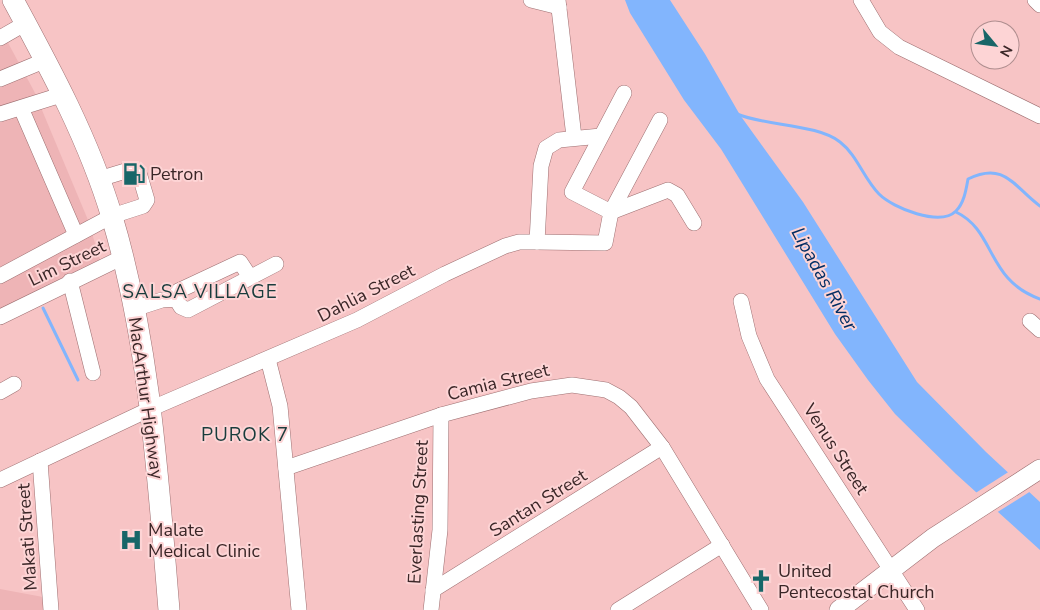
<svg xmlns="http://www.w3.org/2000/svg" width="1040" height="610" font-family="'Nunito Sans',sans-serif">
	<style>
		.built { fill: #eeb4b6 }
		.water { fill: #82b5fd }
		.pier { fill: #f7c4c5 }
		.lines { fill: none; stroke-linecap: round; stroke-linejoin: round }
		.stream { stroke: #82b5fd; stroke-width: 3 }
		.minor-casing { stroke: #9e7072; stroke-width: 16 }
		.major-casing { stroke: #9e7072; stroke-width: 20 }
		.highway-casing { stroke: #9e7072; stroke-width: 22 }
		.minor { stroke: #fff; stroke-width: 15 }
		.major { stroke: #fff; stroke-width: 19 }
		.highway { stroke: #fff; stroke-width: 21 }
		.labels { text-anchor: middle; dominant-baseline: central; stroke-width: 4; stroke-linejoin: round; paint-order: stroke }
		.poi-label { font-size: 18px; fill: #3a2627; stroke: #fdd4d5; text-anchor: start }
		.street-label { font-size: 18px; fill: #3a2627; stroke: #fdd4d5 }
		.water-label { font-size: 19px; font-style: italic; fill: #022d63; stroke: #fdd4d5 }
		.neighbourhood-label { font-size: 19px; letter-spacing: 1px; fill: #193c3c; stroke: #fdd4d5 }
	</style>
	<rect width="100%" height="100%" fill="#f7c4c5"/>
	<g class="built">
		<path d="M0,28l34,63 54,129 12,40 -100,49z"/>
		<path d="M0,589l43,8v13h-43z"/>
	</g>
	<path class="water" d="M625,0h45l35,54 35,61 63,87 114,180 69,70 54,50v48l-84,-76 -61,-60 -27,-34 -33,-46 -114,-185 -37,-49 -54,-87z"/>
	<path class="pier" d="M1010,471l21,20 -35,22 -22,-19z"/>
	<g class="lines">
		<g class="stream">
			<path d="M737,114c28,12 81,10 103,28 17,13 24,37 39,52 14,14 61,33 77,17 8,-8 10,-21 12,-32 37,-18 46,8 72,27"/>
			<path d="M956,212c40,19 30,68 84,87"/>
			<path d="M43,308l35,72"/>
		</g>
		<defs>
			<g id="minor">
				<path d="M531,0l28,7"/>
				<path d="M558,0l16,137"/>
				<path d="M861,0l19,32 19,15 141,69"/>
				<path d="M1035,0l5,5"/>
				<path d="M0,38l26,-15"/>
				<path d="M0,79l46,-19"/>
				<path d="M624,93l-52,99 39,20 57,-22 9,5 17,28"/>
				<path d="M21,108l55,127"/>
				<path d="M0,114l64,-20"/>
				<path d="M537,242l4,-76 5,-18 13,-8 42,-4"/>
				<path d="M0,276l112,-60 31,-10 4,-6 -8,-27 -7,-4 -33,10"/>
				<path d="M70,281l23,92"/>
				<path d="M176,299l2,-8 62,-29 10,15"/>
				<path d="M741,301l8,35 18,43 150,231"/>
				<path d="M134,309l28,-9 14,-1 5,8 7,3 88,-46"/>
				<path d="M0,317l123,-60"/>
				<path d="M1030,321l10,9"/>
				<path d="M268,359l12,47 19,204"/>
				<path d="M0,392l14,-8"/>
				<path d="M40,461l11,149"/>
				<path d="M286,468l155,-53 90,-24 41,-6 34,5 13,7 12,10 31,40 99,163"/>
				<path d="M0,480l150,-71 207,-89 88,-46 60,-28 14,-4h18l68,1 6,-31 49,-92"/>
				<path d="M433,590l229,-143"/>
				<path d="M431,610l9,-80 1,-115"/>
				<path d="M618,610l104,-65"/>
			</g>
			<path id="major" d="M839,610l94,-72 107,-69"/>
			<path id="highway" d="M13,0c38,70 76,140 99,217 38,127 46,262 57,393"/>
		</defs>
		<use href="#minor" class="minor-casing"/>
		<use href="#major" class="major-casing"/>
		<use href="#highway" class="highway-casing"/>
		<use href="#minor" class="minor"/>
		<use href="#major" class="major"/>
		<use href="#highway" class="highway"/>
	</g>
	<defs>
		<symbol id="fuel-bare" viewBox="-9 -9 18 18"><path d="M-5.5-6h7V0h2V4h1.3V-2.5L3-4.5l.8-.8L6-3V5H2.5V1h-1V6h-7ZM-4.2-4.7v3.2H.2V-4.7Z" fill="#186668" stroke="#fdd4d5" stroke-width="2.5" paint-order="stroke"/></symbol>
		<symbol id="hospital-bare" viewBox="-9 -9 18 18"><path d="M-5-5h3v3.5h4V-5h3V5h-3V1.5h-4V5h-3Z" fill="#186668" stroke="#fdd4d5" stroke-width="2.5" paint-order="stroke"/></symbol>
		<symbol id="church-bare" viewBox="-9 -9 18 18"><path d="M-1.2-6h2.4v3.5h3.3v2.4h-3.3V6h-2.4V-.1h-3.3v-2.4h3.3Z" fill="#186668" stroke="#fdd4d5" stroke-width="2.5" paint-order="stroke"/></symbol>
	</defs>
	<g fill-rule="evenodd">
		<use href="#fuel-bare" x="118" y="158" width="32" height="32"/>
		<use href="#hospital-bare" x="115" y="524" width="32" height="32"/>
		<use href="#church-bare" x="745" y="565" width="32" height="32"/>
	</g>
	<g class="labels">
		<g class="poi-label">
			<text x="150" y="174">Petron</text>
			<text x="148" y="530">Malate<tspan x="148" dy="21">Medical Clinic</tspan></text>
			<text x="778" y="571">United<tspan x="778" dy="21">Pentecostal Church</tspan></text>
		</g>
		<g class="street-label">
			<text transform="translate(67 263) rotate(-26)">Lim Street</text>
			<text transform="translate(366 293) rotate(-27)">Dahlia Street</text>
			<text transform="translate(498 382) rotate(-14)">Camia Street</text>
			<text transform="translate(146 398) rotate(82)">MacArthur Highway</text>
			<text transform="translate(836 449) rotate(57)">Venus Street</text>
			<text transform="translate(538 503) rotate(-32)">Santan Street</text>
			<text transform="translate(418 512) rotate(-87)">Everlasting Street</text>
			<text transform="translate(27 537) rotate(-94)">Makati Street</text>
		</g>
		<g class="water-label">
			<text transform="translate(824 279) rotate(61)">Lipadas River</text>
		</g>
		<g class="neighbourhood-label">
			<text x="200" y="292">SALSA VILLAGE</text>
			<text x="245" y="435">PUROK 7</text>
		</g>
	</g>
	<g transform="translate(995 45) rotate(119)"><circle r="24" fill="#fdd4d5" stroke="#af8e8f"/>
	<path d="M0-4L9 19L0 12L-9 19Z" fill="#186668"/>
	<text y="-8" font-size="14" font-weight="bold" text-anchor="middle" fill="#3a2627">N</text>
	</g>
</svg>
